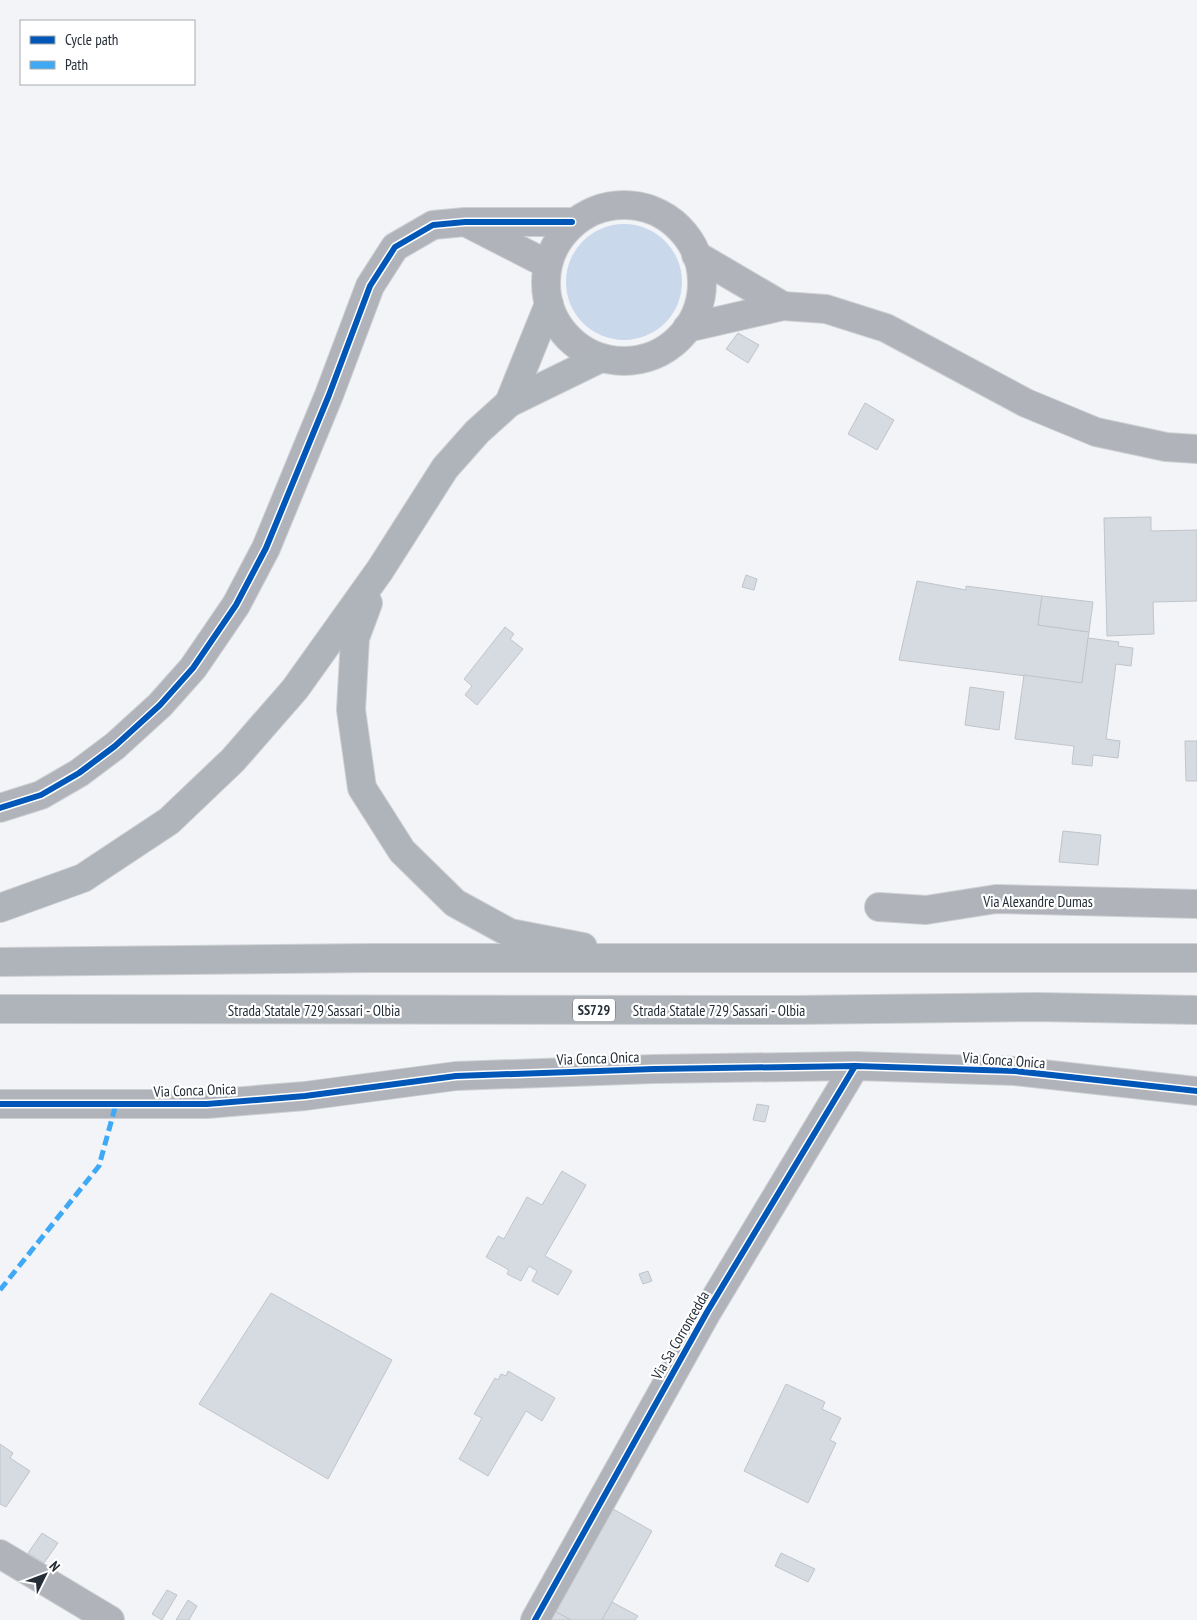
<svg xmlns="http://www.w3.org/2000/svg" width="1197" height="1620" font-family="'PT Sans Narrow',sans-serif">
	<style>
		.green { fill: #c9d9eb }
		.building { fill: #d6dbe1; stroke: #c0c5cb }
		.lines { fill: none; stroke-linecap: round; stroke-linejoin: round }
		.minor-casing { stroke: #ced0d4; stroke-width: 30 }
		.tertiary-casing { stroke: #ced0d4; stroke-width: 30 }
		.trunk-casing { stroke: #ced0d4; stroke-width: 30 }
		.minor { stroke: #b0b3b9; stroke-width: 28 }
		.tertiary { stroke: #b0b3b9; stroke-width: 28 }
		.trunk { stroke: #aeb4b9; stroke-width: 28 }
		.quiet { stroke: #3fa9f5; stroke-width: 5; stroke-dasharray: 10 5; stroke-linecap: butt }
		.cycleway-casing { stroke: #fff; stroke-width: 9 }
		.cycleway { stroke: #0057b8; stroke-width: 6 }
		.labels { text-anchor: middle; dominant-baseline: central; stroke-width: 4.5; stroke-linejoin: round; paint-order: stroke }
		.shield { fill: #fff; stroke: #666c73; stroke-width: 1 }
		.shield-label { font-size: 14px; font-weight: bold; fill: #252d37 }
		.street-label { font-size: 15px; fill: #252d37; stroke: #fff }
	</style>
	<rect width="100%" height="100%" fill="#f2f4f7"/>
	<circle class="green" cx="624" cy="282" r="58"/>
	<g class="building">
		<path d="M738,333l21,12 -11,18 -22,-14z"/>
		<path d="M865,403l29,17 -17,30 -29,-16z"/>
		<path d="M1151,517v14l46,-1v71l-44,1 1,32 -47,2 -3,-118z"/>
		<path d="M746,575l11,4 -3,11 -12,-3z"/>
		<path d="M917,581l49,9v-4l76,10 -4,29 51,7 -7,51 -183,-23z"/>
		<path d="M1042,596l51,6 -4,30 -51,-7z"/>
		<path d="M505,627l9,7 -4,5 13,10 -46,56 -12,-10 7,-9 -8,-7z"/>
		<path d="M1088,638l31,4 -1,4 15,2 -2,18 -15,-2 -10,75 14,2 -2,17 -25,-3 -1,11 -20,-2 2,-18 -59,-7 9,-64 58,8z"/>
		<path d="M970,687l34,5 -5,38 -34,-5z"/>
		<path d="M1185,741h12v40h-11z"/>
		<path d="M1063,831l38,4 -3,30 -39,-3z"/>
		<path d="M757,1104l12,2 -4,16 -12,-2z"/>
		<path d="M562,1171l24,14 -41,71 27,15 -14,24 -26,-14 5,-10 -8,-5 -8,15 -14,-7 2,-4 -23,-13 12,-21 6,3 23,-42 15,8z"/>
		<path d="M648,1271l4,10 -9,3 -4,-10z"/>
		<path d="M271,1293l121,67 -64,119 -129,-75z"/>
		<path d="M508,1371l47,27 -13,23 -16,-10 -38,65 -29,-17 23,-41 -8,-4 21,-36 3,2 3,-6 5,2z"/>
		<path d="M786,1384l39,18 -3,7 19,9 -11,22 6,3 -28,60 -64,-32z"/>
		<path d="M0,1444l13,9 -3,5 20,13 -24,36 -6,-3z"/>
		<path d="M613,1509l39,22 -50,89h-31l-15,-8z"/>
		<path d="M42,1533l16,10 -14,20 -16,-10z"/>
		<path d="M781,1553l34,16 -7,13 -33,-16z"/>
		<path d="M167,1590l10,5 -15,25 -10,-6z"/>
		<path d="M188,1600l9,6 -8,14h-13z"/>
		<path d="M612,1602l26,14 -3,4h-33z"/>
		<path d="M556,1612l15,8h-20z"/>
	</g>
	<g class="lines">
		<defs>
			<g id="minor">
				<path d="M471,225l76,39"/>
				<path d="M0,808l41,-13 38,-22 36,-27 45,-41 33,-37 43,-63 30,-57 63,-153 41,-109 25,-39 38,-22 32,-3h107"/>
				<path d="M879,907l47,3 70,-11 201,5"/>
				<path d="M0,1554l110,66"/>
				<path d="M535,1620l172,-308 148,-246"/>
			</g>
			<g id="tertiary">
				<circle cx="624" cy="283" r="78"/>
				<path d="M696,255l87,51"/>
				<path d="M687,328l96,-22 43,3 60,19 140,75 70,29 70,15 31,2"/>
				<path d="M0,1104h207l98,-8 151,-20 198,-7 201,-3 160,5 182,20"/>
			</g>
			<g id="trunk">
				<path d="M509,403l40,-99"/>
				<path d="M368,603l-13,35 -4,72 11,78 40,63 53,52 55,30 73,14"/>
				<path d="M0,908l83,-30 86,-57 64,-61 62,-71 85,-119 65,-102 32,-36 32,-29 92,-45"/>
				<path d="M0,962l371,-4h826"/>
				<path d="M0,1009l795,1 242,-3 160,3"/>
			</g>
		</defs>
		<use href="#minor" class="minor-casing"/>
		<use href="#tertiary" class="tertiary-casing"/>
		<use href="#trunk" class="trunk-casing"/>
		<use href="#minor" class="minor"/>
		<use href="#tertiary" class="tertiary"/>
		<use href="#trunk" class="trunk"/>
		<path class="quiet" d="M0,1290l99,-124 17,-62"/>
		<defs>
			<g id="cycleway">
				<path d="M0,808l41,-13 38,-22 36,-27 45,-41 33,-37 43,-63 30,-57 63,-153 41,-109 25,-39 38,-22 32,-3h107"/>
				<path d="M0,1104h207l98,-8 151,-20 198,-7 201,-3 160,5 182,20"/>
				<path d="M535,1620l172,-308 148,-246"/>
			</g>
		</defs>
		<use href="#cycleway" class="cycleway-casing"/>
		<use href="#cycleway" class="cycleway"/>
	</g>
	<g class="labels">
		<rect class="shield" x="573" y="998.5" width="42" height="23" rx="4"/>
		<g class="shield-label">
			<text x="594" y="1010">SS729</text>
		</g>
		<g class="street-label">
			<text x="1038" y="901">Via Alexandre Dumas</text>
			<text x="314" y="1010">Strada Statale 729 Sassari - Olbia</text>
			<text x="719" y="1010">Strada Statale 729 Sassari - Olbia</text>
			<text transform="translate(598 1058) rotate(-2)">Via Conca Onica</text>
			<text transform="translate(1004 1060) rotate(4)">Via Conca Onica</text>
			<text transform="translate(195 1090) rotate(-2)">Via Conca Onica</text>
			<text transform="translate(680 1335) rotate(-60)">Via Sa Corroncedda</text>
		</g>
	</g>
	<rect x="20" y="20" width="175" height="65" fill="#ffffff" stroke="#a8abaf"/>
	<rect x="30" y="36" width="25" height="8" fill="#0057b8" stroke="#a8abaf"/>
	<text x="65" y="45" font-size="15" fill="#252d37">Cycle path</text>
	<rect x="30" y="61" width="25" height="8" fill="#3fa9f5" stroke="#a8abaf"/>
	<text x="65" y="70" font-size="15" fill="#252d37">Path</text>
	<g transform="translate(45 1575) rotate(48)" stroke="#ffffff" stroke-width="4" paint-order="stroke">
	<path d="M0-4L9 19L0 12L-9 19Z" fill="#252d37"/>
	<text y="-8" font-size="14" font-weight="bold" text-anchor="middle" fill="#252d37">N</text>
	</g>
</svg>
